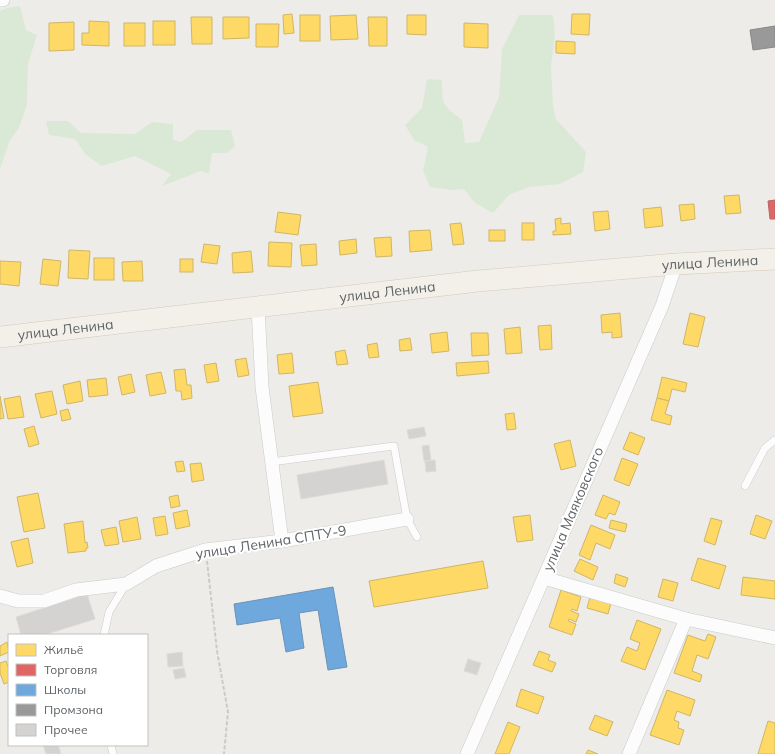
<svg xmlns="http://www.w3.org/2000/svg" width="775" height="754" font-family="Mulish,sans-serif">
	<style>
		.green { fill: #dae9d5 }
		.homes { fill: #ffd966; stroke: #cfb666 }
		.shops { fill: #e06666; stroke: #b96566 }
		.schools { fill: #6fa8dc; stroke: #6a93b9 }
		.industry { fill: #999; stroke: #87898a }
		.building { fill: #d4d3d2; stroke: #dedbd8 }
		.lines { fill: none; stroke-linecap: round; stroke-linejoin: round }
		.service-casing { stroke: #cacaca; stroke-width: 8 }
		.minor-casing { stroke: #cacaca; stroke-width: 14 }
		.primary-casing { stroke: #d5c9b8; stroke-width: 22 }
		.path { stroke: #c8ccc9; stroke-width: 2; stroke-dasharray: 4 2; stroke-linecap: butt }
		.service { stroke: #fcfcfc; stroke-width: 7 }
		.minor { stroke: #fcfcfc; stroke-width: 13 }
		.primary { stroke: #f3f0e9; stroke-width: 21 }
		.labels { text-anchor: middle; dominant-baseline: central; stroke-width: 4; stroke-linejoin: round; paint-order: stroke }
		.street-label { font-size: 14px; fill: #5e6367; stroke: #fff }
	</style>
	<rect width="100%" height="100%" fill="#eeece9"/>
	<g class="green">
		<path d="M20,6l6,24 11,5 -9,29 -1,40 -8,24 -9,12 -10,29v-158l7,-3z"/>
		<path d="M519,15h34l2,19 -4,32 2,40 3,13 30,33 -3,20 -23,12 -31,3 -20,8 -16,18 -18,-10 -11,-14 -13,1 -21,-3 -7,-16 5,-24 -14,-7 -9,-15 17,-17 5,-29 15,1c0,24 0,25 20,40l3,23 14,-1 20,-45 3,-48z"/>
		<path d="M46,121h22l13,12 54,1 17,-12 21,2v16l8,2 16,-12h34l4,16 -8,7h-15l-3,21 -8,-3 -39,15 9,-12 -36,-18 -33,10 -16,-11 -11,-16 -26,-4z"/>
	</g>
	<g class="homes">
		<path d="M292,14l2,19 -10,1 -1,-19z"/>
		<path d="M572,14h18l-1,21 -18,-1z"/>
		<rect x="300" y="15" width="20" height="26"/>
		<path d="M356,15l2,24 -27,1 -1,-24z"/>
		<path d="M407,15h19v20l-19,-1z"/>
		<path d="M191,17h21v27h-20z"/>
		<path d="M223,17h26v21l-26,1z"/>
		<path d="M368,17h19v29h-18z"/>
		<path d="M89,21l20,1v24l-27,-1v-12h7z"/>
		<rect x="153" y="21" width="22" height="24"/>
		<path d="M74,22v28l-25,1v-28z"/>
		<rect x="124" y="23" width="21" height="23"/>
		<path d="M464,23l24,1v24l-24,-1z"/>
		<path d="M256,24h23l-1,23h-22z"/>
		<path d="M556,41l19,1v12l-19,-1z"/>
		<path d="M739,195l2,18 -15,1 -2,-18z"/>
		<path d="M694,204l1,15 -14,2 -2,-16z"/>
		<path d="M661,207l2,19 -18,2 -2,-19z"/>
		<path d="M608,211l2,18 -15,2 -2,-19z"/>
		<path d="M278,212l23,3 -3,20 -23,-3z"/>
		<path d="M561,218v6l9,-1 1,11 -18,1v-4h3l-1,-12z"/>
		<path d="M461,223l3,21 -11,1 -3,-21z"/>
		<rect x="522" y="223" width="12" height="17"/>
		<path d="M430,230l2,20 -22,2 -1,-21z"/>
		<rect x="489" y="230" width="16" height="11"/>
		<path d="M391,237l1,19 -16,1 -2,-19z"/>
		<path d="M356,239l1,14 -17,2 -1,-14z"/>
		<path d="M269,242l23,1 -1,24 -23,-1z"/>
		<path d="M204,244l16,2 -3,18 -16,-2z"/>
		<path d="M316,244l1,21 -15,1 -2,-21z"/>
		<path d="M69,250l21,1 -2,28 -20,-1z"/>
		<path d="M251,251l2,21 -20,1 -1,-20z"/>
		<rect x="94" y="258" width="20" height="22"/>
		<path d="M43,259l18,2 -3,25 -18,-2z"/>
		<rect x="180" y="259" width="13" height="13"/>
		<path d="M0,261l21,1 -2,24 -19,-2z"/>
		<path d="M142,261l1,20h-20l-1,-19z"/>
		<path d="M620,313l2,24 -10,1v-6l-10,1 -1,-18z"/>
		<path d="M690,313l15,4 -7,30 -15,-3z"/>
		<path d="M551,325l1,24 -12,1 -2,-24z"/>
		<path d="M520,327l2,26 -16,1 -2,-25z"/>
		<path d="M447,332l2,19 -17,2 -2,-19z"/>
		<path d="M471,333h17l1,22 -17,1z"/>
		<path d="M410,338l2,12 -12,1 -1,-11z"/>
		<path d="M377,343l2,14 -10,1 -2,-13z"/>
		<path d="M345,350l3,14 -11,1 -2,-13z"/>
		<path d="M292,353l2,20 -15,1 -2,-19z"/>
		<path d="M246,358l3,17 -11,2 -3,-17z"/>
		<path d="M488,361l1,12 -32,3 -1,-13z"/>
		<path d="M216,363l3,18 -12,2 -3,-18z"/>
		<path d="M185,369l2,16h4l1,13 -10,2 -1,-9h-5l-2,-21z"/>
		<path d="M161,372l5,21 -16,3 -4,-21z"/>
		<path d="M131,374l4,18 -13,3 -4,-18z"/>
		<path d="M662,377l25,6 -2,9 -13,-3 -3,12 -12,-3z"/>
		<path d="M106,378l2,17 -19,2 -2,-17z"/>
		<path d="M80,381l3,20 -16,3 -4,-19z"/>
		<path d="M318,382l5,31 -30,4 -4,-31z"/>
		<path d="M52,391l5,23 -16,4 -6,-24z"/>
		<path d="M0,396l4,22 -4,1z"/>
		<path d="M20,396l4,21 -16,2 -4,-20z"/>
		<path d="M657,398l12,3 -4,13 7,2 -2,9 -19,-5z"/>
		<path d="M68,409l3,10 -9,2 -2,-10z"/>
		<path d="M514,413l2,16 -9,1 -2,-16z"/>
		<path d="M34,426l5,18 -10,3 -5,-18z"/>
		<path d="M630,432l15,6 -7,17 -15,-6z"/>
		<path d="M570,440l6,26 -15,4 -7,-26z"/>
		<path d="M622,458l16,6 -9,22 -15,-6z"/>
		<path d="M183,461l2,10 -8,1 -2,-10z"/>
		<path d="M201,463l3,17 -12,2 -2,-18z"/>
		<path d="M38,493l7,35 -21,4 -7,-35z"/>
		<path d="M178,495l2,11 -9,2 -2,-11z"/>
		<path d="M603,495l17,7 -5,13 -6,-2 -3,6 -11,-4z"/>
		<path d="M187,510l3,16 -14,3 -3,-16z"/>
		<path d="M530,515l3,25 -16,2 -4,-25z"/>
		<path d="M756,515l16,6 -7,18 -15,-5z"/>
		<path d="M165,516l3,18 -12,2 -3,-18z"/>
		<path d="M137,517l4,22 -18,3 -4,-21z"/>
		<path d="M711,518l11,3 -7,24 -11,-4z"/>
		<path d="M611,520l16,4 -2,8 -16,-4z"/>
		<path d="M83,521l2,22 2,-1 1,6h-2v3l-18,2 -4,-29z"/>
		<path d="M591,525l24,10 -5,14 -14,-6 -6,17 -11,-5z"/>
		<path d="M116,527l3,17 -14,2 -4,-16z"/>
		<path d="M28,538l5,25 -16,4 -6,-25z"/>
		<path d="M698,558l28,8 -7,23 -28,-9z"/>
		<path d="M580,559l18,8 -5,13 -19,-9z"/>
		<path d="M483,561l5,27 -114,19 -5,-26z"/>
		<path d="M616,574l12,4 -3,9 -11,-4z"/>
		<path d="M743,577l32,4v18l-34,-4z"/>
		<path d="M663,579l15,4 -5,18 -15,-4z"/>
		<path d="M561,590l20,7 -4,14 -5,-2 -1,2 8,3 -3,8 -7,-3 -1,2 8,3 -4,11 -23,-8z"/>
		<path d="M590,597l21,6 -3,11 -21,-6z"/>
		<path d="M637,620l24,9 -16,41 -24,-9 6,-14 10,4 3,-8 -10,-4z"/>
		<path d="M708,634l8,3 -8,22 -11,-4 -5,16 10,4 -2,7 -26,-9 14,-38 17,6z"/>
		<path d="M7,642l2,10 -9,4v-10z"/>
		<path d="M539,651l11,4 -2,5 8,3 -4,9 -19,-7z"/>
		<path d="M6,661l3,8v13l-5,2 -4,-11v-10z"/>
		<path d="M521,689l23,8 -6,17 -22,-8z"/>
		<path d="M667,690l28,10 -5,16 -13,-5 -3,9 5,2 -1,6 6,2 -5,15 -29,-10z"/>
		<path d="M595,715l18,7 -6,14 -18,-7z"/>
		<path d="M768,721l7,2v31h-17z"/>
		<path d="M508,722l12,5 -11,27h-14z"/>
		<path d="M588,750l10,4h-12z"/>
	</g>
	<path class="shops" d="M775,200v19h-5l-2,-18z"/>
	<path class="schools" d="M333,587l14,80 -19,3 -10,-60 -19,3 5,35 -18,4 -6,-34 -43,7 -3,-21z"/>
	<path class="industry" d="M775,26v21l-22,3 -3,-20z"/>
	<g class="building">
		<path d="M424,427l2,9 -17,3 -2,-9z"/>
		<path d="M429,445l2,15 -7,1 -2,-15z"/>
		<path d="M384,460l4,24 -87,15 -4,-24z"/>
		<path d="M435,460l1,11 -10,1 -1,-11z"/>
		<path d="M87,594l8,25 -51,16h-23l-5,-18z"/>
		<path d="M182,652l1,14 -15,1 -1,-13z"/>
		<path d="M468,659l13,4 -4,12 -13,-4z"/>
		<path d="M184,668l2,9 -11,2 -2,-9z"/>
		<path d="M43,745h15l3,9h-15z"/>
	</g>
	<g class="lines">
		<defs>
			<g id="service">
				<path d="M271,462l123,-16 13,73 10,18"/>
				<path d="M745,486l20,-38 10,-8"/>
				<path d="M104,635l5,-23 17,-28"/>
				<path d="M111,745l2,9"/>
			</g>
			<g id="minor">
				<path d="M0,0h3"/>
				<path d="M258,307l4,80 20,154"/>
				<path d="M544,578l142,41 89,19"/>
				<path d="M0,596l18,5h26l32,-11 50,-6 30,-18 49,-16 77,-9 125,-22"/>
				<path d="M467,754l195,-448 14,-42"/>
				<path d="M629,754l57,-135"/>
			</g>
			<g id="primary">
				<path id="s1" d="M0,337l478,-56 198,-17 99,-5"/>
			</g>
		</defs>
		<use href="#service" class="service-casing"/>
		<use href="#minor" class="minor-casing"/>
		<use href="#primary" class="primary-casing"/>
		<path class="path" d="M207,561l10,90 11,61 -4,42"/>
		<use href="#service" class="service"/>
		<use href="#minor" class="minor"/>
		<use href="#primary" class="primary"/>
	</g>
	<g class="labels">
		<g class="street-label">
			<text stroke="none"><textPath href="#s1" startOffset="714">улица Ленина</textPath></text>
			<text stroke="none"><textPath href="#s1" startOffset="390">улица Ленина</textPath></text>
			<text stroke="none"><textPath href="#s1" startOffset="66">улица Ленина</textPath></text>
			<text transform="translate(573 509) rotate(-67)">улица Маяковского</text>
			<text transform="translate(271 542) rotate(-9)">улица Ленина СПТУ-9</text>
		</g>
	</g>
	<rect x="8" y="634" width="140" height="112" fill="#ffffff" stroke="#bfc1c2"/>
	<rect x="16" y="644" width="20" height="12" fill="#ffd966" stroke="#bfc1c2"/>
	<text x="44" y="654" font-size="12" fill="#5e6367">Жильё</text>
	<rect x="16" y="664" width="20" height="12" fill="#e06666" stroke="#bfc1c2"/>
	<text x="44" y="674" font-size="12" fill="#5e6367">Торговля</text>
	<rect x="16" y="684" width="20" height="12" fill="#6fa8dc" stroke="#bfc1c2"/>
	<text x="44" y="694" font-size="12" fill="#5e6367">Школы</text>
	<rect x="16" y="704" width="20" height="12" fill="#999999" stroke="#bfc1c2"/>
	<text x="44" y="714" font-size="12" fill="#5e6367">Промзона</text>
	<rect x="16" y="724" width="20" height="12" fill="#d4d3d2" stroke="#bfc1c2"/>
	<text x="44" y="734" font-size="12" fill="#5e6367">Прочее</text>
</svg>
